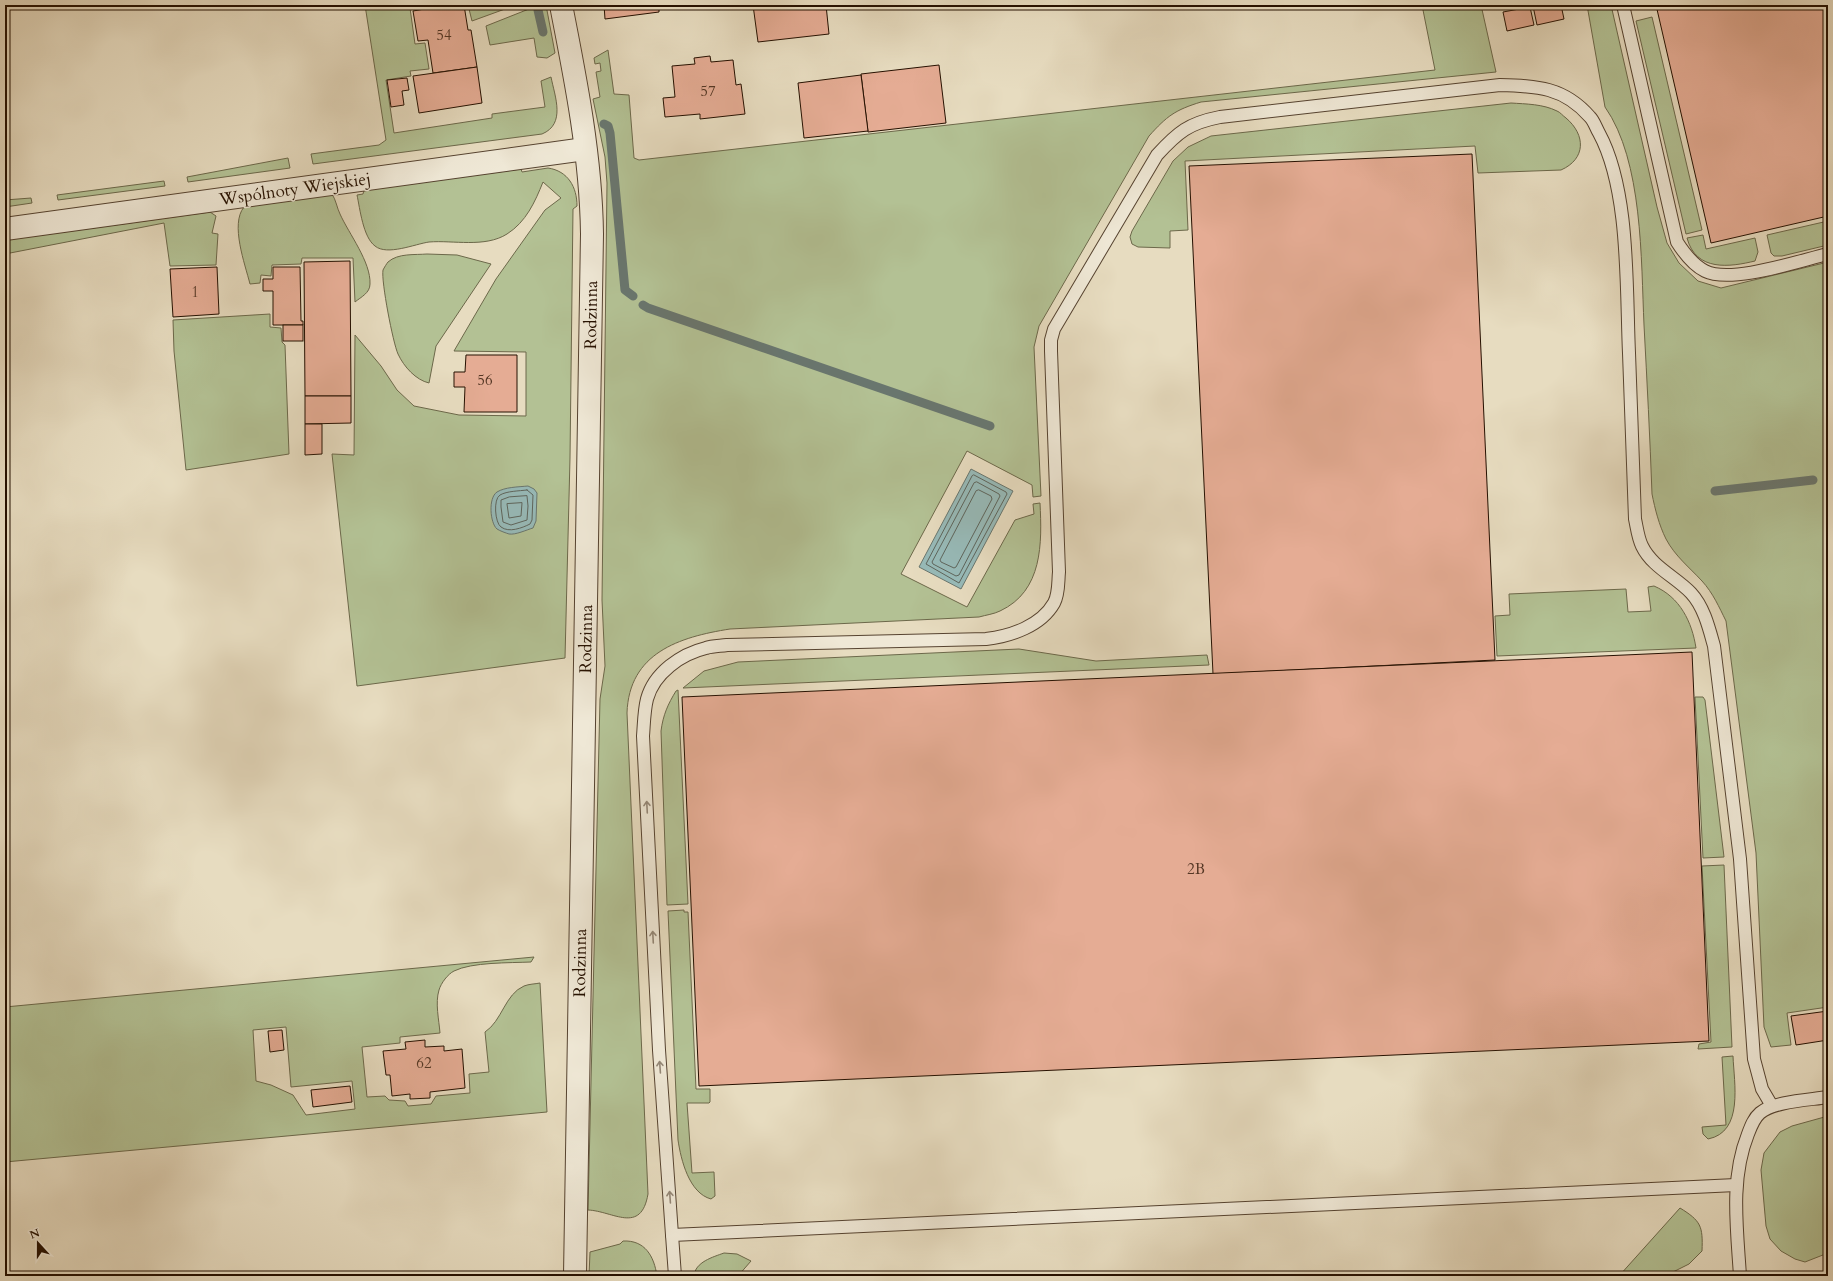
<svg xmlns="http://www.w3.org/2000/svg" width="1833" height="1281" font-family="Cardo,serif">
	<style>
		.green { fill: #b3c194; stroke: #6c684a; fill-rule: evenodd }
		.water { fill: #97bab8; stroke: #69766e }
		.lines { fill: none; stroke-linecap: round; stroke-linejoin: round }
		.shore { stroke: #5e655c; stroke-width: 1 }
		.stream { stroke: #69766e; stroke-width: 9 }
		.building { fill: #e5ac94; stroke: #251000 }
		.service-casing { stroke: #564330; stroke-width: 14 }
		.minor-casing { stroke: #564330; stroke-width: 24 }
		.service { stroke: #efe8d6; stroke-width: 12 }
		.minor { stroke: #efe8d6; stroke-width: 22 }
		.oneway { stroke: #948776 }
		.labels { text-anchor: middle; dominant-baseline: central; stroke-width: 3; stroke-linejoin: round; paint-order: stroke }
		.number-label { font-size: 15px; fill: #553725 }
		.street-label { font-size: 17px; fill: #251000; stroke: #efe8d6 }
	</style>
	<rect width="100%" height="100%" fill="#e7dcc0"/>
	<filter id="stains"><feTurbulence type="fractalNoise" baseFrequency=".005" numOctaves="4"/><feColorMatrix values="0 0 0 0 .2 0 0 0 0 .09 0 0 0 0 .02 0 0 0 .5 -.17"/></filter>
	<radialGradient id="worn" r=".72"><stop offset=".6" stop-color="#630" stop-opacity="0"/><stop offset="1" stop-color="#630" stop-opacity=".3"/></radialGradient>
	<g class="green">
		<path d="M365,5h65l-20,3 5,36 10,-1 4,26 -19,2 1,5 -25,4 8,53 98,-15v-4l53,-7 -4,-26 10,-4c4,20 15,47 -9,57l-229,30 -2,-10 68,-9 7,-5z"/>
		<path d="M468,5h48l-44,16z"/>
		<path d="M539,5h7l9,48 -8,5 -10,-1 -3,-19 -44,7 -4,-19z"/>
		<path d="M1422,5h59l15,67 -295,30c-26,8 -34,14 -52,34l-110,190 -5,21 7,149 -8,1 -1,-12 -65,-34 -66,123 66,33 48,-87 19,-6 -1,-10 7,-1c2,40 3,88 -40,108 -6,3 -14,4 -21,6l-249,12c-51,8 -101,24 -103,84l21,481c-7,41 -35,17 -60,16l12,-511 5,-33 -3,-66 5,-417 -2,-26 -12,-58 7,-2 -4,-25 5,-1 -1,-8 -5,1 -1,-6 14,-8 6,44 15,1 5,63 5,2 796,-90z"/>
		<path d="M1587,5h24l46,202 10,36 12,20 19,18 23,7 107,-26v745l-41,6 4,32 -20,2 -7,-20 -8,-174 -30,-232c-7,-14 -13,-28 -24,-40 -13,-14 -27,-25 -36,-42 -7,-14 -11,-30 -14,-45 -2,-56 -5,-113 -8,-169 -3,-65 -1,-164 -39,-218z"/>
		<path d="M1652,17l50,213 -16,4 -50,-213z"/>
		<path d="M1511,103c15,1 32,1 46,8 3,1 6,5 9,7 20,17 20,41 -5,52l-83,3 -3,-27 -290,15 3,69 -18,1v17l-32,-1 -6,-3 -2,-7 2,-6 41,-70 15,-14 23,-11z"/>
		<path d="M288,158l2,10 -102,14 -1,-5z"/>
		<path d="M548,168c20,3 29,19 29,38l-4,3 -3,249 -5,200 -208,28 -25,-232 22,1 1,-120 26,31 16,24 17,16 45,9 67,1v-64l-72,-1 42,-72 49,-69 16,-12 -18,-16c-8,20 -17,40 -36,52 -22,14 -54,6 -78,8 -14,2 -42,14 -54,4 -12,-9 -15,-37 -18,-51l6,-1 1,-4 157,-21 1,3z"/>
		<path d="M164,181l1,5 -107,14 -1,-5z"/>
		<path d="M332,194c4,6 5,14 8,20 9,20 31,48 30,70 0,9 -9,13 -15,18l-2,-44h-51l-1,6 -29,1 -1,11 -10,-1 -1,8 -10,1c-5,-20 -20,-60 -6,-77z"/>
		<path d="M31,198l1,5 -27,4v-7z"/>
		<path d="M210,212l6,4 -4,17 6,1 -2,31 -46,1 -6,-43 -159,31v-14z"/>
		<path d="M1828,221v24l-46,11h-8l-3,-3 -4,-18z"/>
		<path d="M1703,235l3,14 49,-11 3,14 -3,9c-25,6 -59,11 -68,-23z"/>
		<path d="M427,254l30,1 34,9 -55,82 -7,37c-13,-3 -25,-16 -31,-29 -5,-11 -17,-73 -15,-84 1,-2 4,-7 5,-8 10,-9 27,-7 39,-8z"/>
		<path d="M270,314v13l11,1 1,14 3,3 4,109 -103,16 -12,-119 -1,-31z"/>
		<path d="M1654,586c26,11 38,36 42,62l-199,8 -2,-40 15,-1 -1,-21 117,-5 2,23 23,-1 -3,-24z"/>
		<path d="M1019,649l77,12 111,-6 2,10 -526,23 21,-17 34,-9z"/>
		<path d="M678,690l10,214 -21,1 -6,-174c2,-16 7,-27 15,-40z"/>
		<path d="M1695,697h8l2,3 19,157 -21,1z"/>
		<path d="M1724,865l8,182 -34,2 1,-5 12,-2 -9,-176z"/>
		<path d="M684,910v2h4l8,177h14v13l-1,1h-22l5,70 22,-1 1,24 -4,3c-22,-6 -30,-39 -33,-59l-10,-229z"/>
		<path d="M534,957l-3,5c-22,1 -59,0 -77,9 -6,3 -13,12 -15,19 -4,13 0,30 1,43l-40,4v6l-38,4 5,50 18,-1 4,4 16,1 3,5 23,-2 5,-8 34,-3 -1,-19 20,-2 -4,-40c17,-11 20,-38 39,-46 5,-2 11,-2 16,-3l7,129 -542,50v-155zM286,1027l5,60 61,-6 3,28 -49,6 -13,-20 -22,-10 -15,-4 -3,-51z"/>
		<path d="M1733,1056c1,27 11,76 -25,83l-5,-5 -1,-7 24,-2 -4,-68z"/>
		<path d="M1828,1116v137l-23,9 -10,-3 -14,-8 -11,-12 -4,-13 -5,-56 3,-17 16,-21 12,-6z"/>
		<path d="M1680,1208c21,13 23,18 22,43l-13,13 -22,11 -48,1z"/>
		<path d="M623,1241c22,-1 31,15 34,35h-68l1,-24 30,-8z"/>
		<path d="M724,1253l13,1 14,7 -13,15h-44c1,-14 19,-19 30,-23z"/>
	</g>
	<g class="water">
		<path d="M971,469l42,22 -52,98 -42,-22z"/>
		<path d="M528,486l6,3 3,4 -1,28 -3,7c-7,2 -17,7 -24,6 -3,-1 -9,-3 -12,-5 -7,-6 -9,-31 0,-37 8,-5 21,-5 31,-6z"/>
	</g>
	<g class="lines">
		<g class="shore">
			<path d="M974,475l32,17 1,2 -48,89 -33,-19 46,-88z"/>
			<path d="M977,482l22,12 1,2 -41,79 -3,1 -23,-12 -1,-2 42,-79z"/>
			<path d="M527,490l6,5 -1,25 -2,4c-8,4 -21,9 -29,3 -6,-4 -8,-28 -1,-32 7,-4 19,-4 27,-5z"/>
			<path d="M979,490l12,6 1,3 -36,68 -2,1 -13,-6 -1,-2 36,-69z"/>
			<path d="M527,496l1,10 -1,14 -16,5 -8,-3 -2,-15v-7l8,-3z"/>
			<path d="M522,503l-1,13 -12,2 -2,-14z"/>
		</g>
		<g class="stream">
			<path d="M538,10l5,22"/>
			<path d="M604,124l4,2 2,7 15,157 8,6"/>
			<path d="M643,305l5,3 342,118"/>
			<path d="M1715,491l98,-11"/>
		</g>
	</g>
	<g class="building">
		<path d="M448,5h16l4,25h3l6,37 -44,6 -5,-33 -10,1 -5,-30z"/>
		<path d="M604,5h55v7l-54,7z"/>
		<path d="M753,5h73l3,29 -71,8z"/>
		<path d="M1539,5h22l3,14 -27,6 -4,-19z"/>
		<path d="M1656,5h172v211l-117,27z"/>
		<path d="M1530,7l4,18 -27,6 -4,-19z"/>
		<path d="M710,56l1,6 22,-2 3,25 5,-1 4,30 -45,5v-5l-35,3 -2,-19 12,-1 -3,-31 23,-2 -1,-6z"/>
		<path d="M939,65l7,58 -78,9 -7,-58z"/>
		<path d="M477,67l5,36 -63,10 -6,-37z"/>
		<path d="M861,75l7,56 -64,7 -6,-55z"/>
		<path d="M407,78l2,12 -7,1 2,14 -13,2 -4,-27z"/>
		<path d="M1472,154l23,506 -282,14 -24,-508z"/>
		<path d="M350,261l1,135h-46l-1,-134z"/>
		<path d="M217,267l2,47 -46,3 -3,-48z"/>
		<path d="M273,267h27l1,54h2v4h-30v-34h-10v-12h10z"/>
		<rect x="283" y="325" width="20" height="16"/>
		<path d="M466,355h51v57h-53l1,-25h-11v-15h11z"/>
		<path d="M305,396h46v27l-46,1z"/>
		<path d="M305,424h17v30l-17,1z"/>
		<path d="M1692,652l17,389 -1010,45 -17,-389z"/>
		<path d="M1828,1011v29l-32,5 -5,-29z"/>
		<path d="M282,1030l2,20 -14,2 -2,-21z"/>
		<path d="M425,1040v7l19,-1v5l18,-2 3,39 -35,4v6l-20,1v-5l-18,2 -2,-21h-4l-3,-24 23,-2 -1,-7z"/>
		<path d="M350,1086l2,16 -39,5 -2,-17z"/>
	</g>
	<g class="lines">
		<defs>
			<g id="service">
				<path d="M1623,5l54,237c7,11 16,23 28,29 26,13 93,-10 123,-17"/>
				<path d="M672,1235l-13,-185 -16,-314c1,-12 1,-25 4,-37 7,-26 34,-45 59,-51 6,-2 14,-2 21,-3l259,-6c25,-3 55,-13 68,-36 5,-9 4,-21 5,-31l-8,-221v-11l3,-11 103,-174c21,-23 32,-32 63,-38l280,-32c37,1 64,2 90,32 4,4 6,11 9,16 31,57 27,155 30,220 2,55 4,111 6,166 2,9 3,19 7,27 10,21 34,31 49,47 13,14 18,35 23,53l26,213 14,200 8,30 10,17"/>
				<path d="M675,1276l-3,-41 1064,-50"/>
				<path d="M1740,1276c-3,-48 -10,-97 8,-142 3,-8 6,-16 12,-21 14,-12 50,-13 68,-16"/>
			</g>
			<g id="minor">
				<path d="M561,5c15,76 30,152 31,229l-17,1042"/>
				<path d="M5,229l580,-80"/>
			</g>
		</defs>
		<use href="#service" class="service-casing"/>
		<use href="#minor" class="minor-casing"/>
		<use href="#service" class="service"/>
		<use href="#minor" class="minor"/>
	</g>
	<defs><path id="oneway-shaft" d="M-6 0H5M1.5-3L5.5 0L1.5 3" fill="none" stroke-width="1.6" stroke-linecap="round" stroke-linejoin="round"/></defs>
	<g class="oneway">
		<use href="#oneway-shaft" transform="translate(647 807) rotate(-93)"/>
		<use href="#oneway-shaft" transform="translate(653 937) rotate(-93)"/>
		<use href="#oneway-shaft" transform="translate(660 1067) rotate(-94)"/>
		<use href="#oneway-shaft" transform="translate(670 1197) rotate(-94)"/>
	</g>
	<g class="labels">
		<g class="number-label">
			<text x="444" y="35">54</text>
			<text x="708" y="91">57</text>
			<text x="195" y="292">1</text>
			<text x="485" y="380">56</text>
			<text x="1196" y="869">2B</text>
			<text x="424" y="1063">62</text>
		</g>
		<g class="street-label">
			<text transform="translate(295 189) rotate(-8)">Wspólnoty Wiejskiej</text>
			<text transform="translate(591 315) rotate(-89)">Rodzinna</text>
			<text transform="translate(586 639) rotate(-89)">Rodzinna</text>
			<text transform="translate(580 963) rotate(-89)">Rodzinna</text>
		</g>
	</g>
	<rect width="1833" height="1281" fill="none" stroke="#e7dcc0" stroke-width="20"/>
	<rect x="6" y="6" width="1821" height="1269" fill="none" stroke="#251000" stroke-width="2"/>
	<rect x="10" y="10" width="1813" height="1261" fill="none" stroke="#251000"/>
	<g transform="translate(38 1243) rotate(339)" stroke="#efe8d6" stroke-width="3" paint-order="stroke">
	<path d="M0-3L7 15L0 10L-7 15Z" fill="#251000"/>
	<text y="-6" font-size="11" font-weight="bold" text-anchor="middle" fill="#251000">N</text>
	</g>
	<rect width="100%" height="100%" filter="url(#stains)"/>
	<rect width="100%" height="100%" fill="url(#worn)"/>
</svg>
